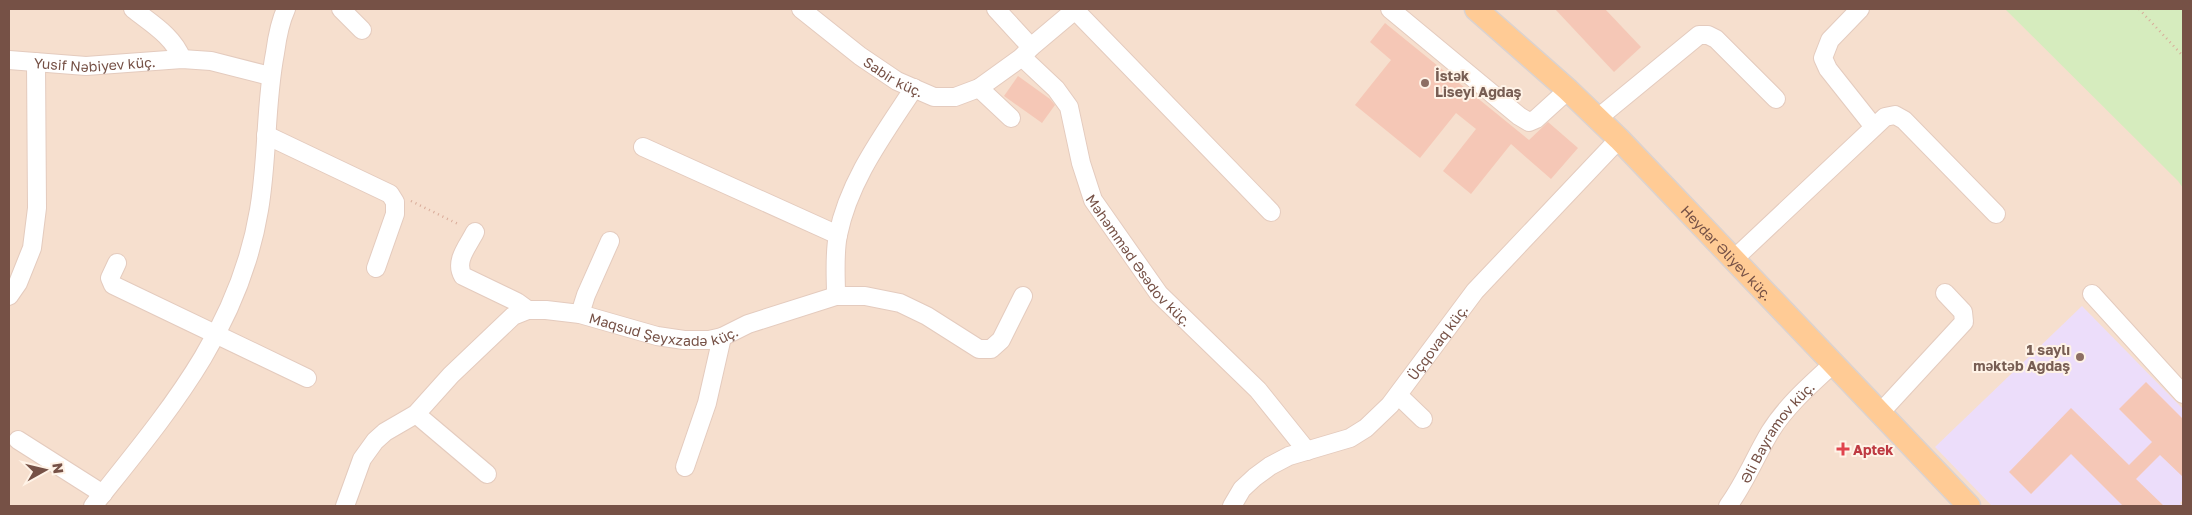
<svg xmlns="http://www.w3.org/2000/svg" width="2192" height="515" font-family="'Golos Text',sans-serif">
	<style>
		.residential { fill: #f6dfce }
		.education { fill: #ecddfa }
		.green { fill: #d6ecbe }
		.building { fill: #f5c7b6 }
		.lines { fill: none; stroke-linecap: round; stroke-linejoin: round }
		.minor-casing { stroke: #e4cbbe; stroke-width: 20 }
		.major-casing { stroke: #dbd2cf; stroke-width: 25 }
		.path { stroke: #d9ab99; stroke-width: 2.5; stroke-dasharray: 1 4; stroke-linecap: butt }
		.minor { stroke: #fff; stroke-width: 18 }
		.major { stroke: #ffcb95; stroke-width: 22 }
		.education-dot { fill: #8d6e63; stroke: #fff3e7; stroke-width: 2 }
		.health-dot { fill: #e0444e; stroke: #fff3e7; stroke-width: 2 }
		.labels { text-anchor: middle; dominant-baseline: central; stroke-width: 4; stroke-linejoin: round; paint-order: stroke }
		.street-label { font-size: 14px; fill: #765146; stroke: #fff3e7 }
		.education-label { font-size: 14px; font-weight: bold; fill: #785e54; stroke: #fff3e7; text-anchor: start }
		.health-label { font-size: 14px; font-weight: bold; fill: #be3a42; stroke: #fff3e7; text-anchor: start }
	</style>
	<rect width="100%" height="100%" fill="#feefe0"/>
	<rect class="residential" x="9" y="9" width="2174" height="497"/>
	<path class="education" d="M2082,306l101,103v91l-3,3 3,3h-191l-57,-59z"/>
	<path class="green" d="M2005,9h178v179l-5,-7z"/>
	<g class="building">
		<path d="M1555,9h50l36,38 -27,25z"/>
		<path d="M1385,23l144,117 19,-18 30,26 -27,31 -40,-35 -40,50 -28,-23 33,-42 -20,-16 -36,45 -65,-53 36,-45 -21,-18z"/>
		<path d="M1018,76l32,23 5,6 -13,18 -38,-27z"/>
		<path d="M2146,382l37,37v58l-23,-22 -24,24 28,27h-41l-52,-52 -40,40 -22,-22 62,-64 58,57 23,-23 -33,-33z"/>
	</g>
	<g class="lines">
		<defs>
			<g id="minor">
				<path d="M133,9c19,15 40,27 49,50"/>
				<path d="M341,9l21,21"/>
				<path id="s1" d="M801,9l59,47 37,25 37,16h21l24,-9 43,-31"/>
				<path id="s2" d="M996,9l35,38 -9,10 34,32 13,18 12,56 12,37 66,94 99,96 49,61"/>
				<path d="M1390,9l129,107 10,6 7,-3 32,-29"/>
				<path d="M1860,9l-30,31 -7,18 5,11 46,58"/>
				<path d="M1031,47l44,-37 196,202"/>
				<path id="s3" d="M9,60l77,6 96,-7 29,2 59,15"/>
				<path d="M979,88l32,30"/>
				<path d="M1598,118l101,-83h9l8,4 60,60"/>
				<path d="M266,135l124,59 5,8v12l-19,54"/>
				<path d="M643,147l195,88"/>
				<path d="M475,232c-7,14 -21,29 -12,44l54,26 11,8"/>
				<path d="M1734,259l151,-142 10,-2 9,5 92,94"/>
				<path d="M117,263l-7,15 3,7 194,93"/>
				<path d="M2092,294l91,100"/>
				<path d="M9,296l9,-13 14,-35 5,-40 -1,-146"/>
				<path d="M836,296c0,-19 -2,-42 2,-61 11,-55 46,-101 76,-147"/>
				<path d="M580,314l6,-19 24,-54"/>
				<path d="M1398,395l25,24"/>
				<path d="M1880,413l84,-91 -1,-10 -18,-19"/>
				<path d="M416,414l71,60"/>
				<path d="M18,440l85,54"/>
				<path d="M685,467l22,-64 15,-66"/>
				<path d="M93,506c73,-92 146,-175 166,-296 9,-52 6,-105 16,-157 2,-15 5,-31 11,-44"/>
				<path id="s4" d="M345,506l17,-47 13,-18 10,-9 31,-18 35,-39 62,-59 15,-6h18l34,4 77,22 27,4h25l13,-3 26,-13 88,-28h29l35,7 27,13 52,33h12l10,-9 22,-44"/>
				<path id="s5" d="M1232,506l10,-17 13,-12 15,-11 19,-10 61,-18 16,-10 24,-23 85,-114 144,-152"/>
				<path id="s6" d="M1728,506c17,-23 27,-49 42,-74 16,-26 40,-47 63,-68"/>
			</g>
			<g id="major">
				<path id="s7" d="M1476,9l92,81 51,49 350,367"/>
			</g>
		</defs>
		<use href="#minor" class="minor-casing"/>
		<use href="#major" class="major-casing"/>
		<g class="path">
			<path d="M2139,9l44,47"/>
			<path d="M411,201l49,24"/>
		</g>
		<use href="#minor" class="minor"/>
		<use href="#major" class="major"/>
	</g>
	<g class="education-dot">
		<circle cx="1425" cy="83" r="5"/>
		<circle cx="2080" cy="357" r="5"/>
	</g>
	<path class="health-dot" d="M1840.5 441.5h5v5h5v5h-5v5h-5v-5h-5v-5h5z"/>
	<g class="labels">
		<g class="street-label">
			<text stroke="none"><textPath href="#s3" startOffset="86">Yusif Nəbiyev küç.</textPath></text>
			<text stroke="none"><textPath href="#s1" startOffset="115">Sabir küç.</textPath></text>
			<text stroke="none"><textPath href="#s7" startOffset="350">Heydər Əliyev küç.</textPath></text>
			<text stroke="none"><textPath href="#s2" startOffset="306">Məhəmməd Əsədov küç.</textPath></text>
			<text stroke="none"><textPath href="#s4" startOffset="414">Maqsud Şeyxzadə küç.</textPath></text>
			<text stroke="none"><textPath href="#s5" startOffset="272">Üçqovaq küç.</textPath></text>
			<text stroke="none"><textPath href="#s6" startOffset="89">Əli Bayramov küç.</textPath></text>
		</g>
		<g class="education-label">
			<text x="1435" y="75">İstək<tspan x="1435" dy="16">Liseyi Ağdaş</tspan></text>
			<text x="2070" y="349" text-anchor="end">1 saylı<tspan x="2070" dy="16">məktəb Ağdaş</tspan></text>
		</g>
		<g class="health-label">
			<text x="1853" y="449">Aptek</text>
		</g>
	</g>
	<rect width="2192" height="515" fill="none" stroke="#765146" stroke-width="20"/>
	<g transform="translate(45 470) rotate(82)" stroke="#fff3e7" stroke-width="4" paint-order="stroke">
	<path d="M0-4L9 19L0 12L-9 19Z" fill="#765146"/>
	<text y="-8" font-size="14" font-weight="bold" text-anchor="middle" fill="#765146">N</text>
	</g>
</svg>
